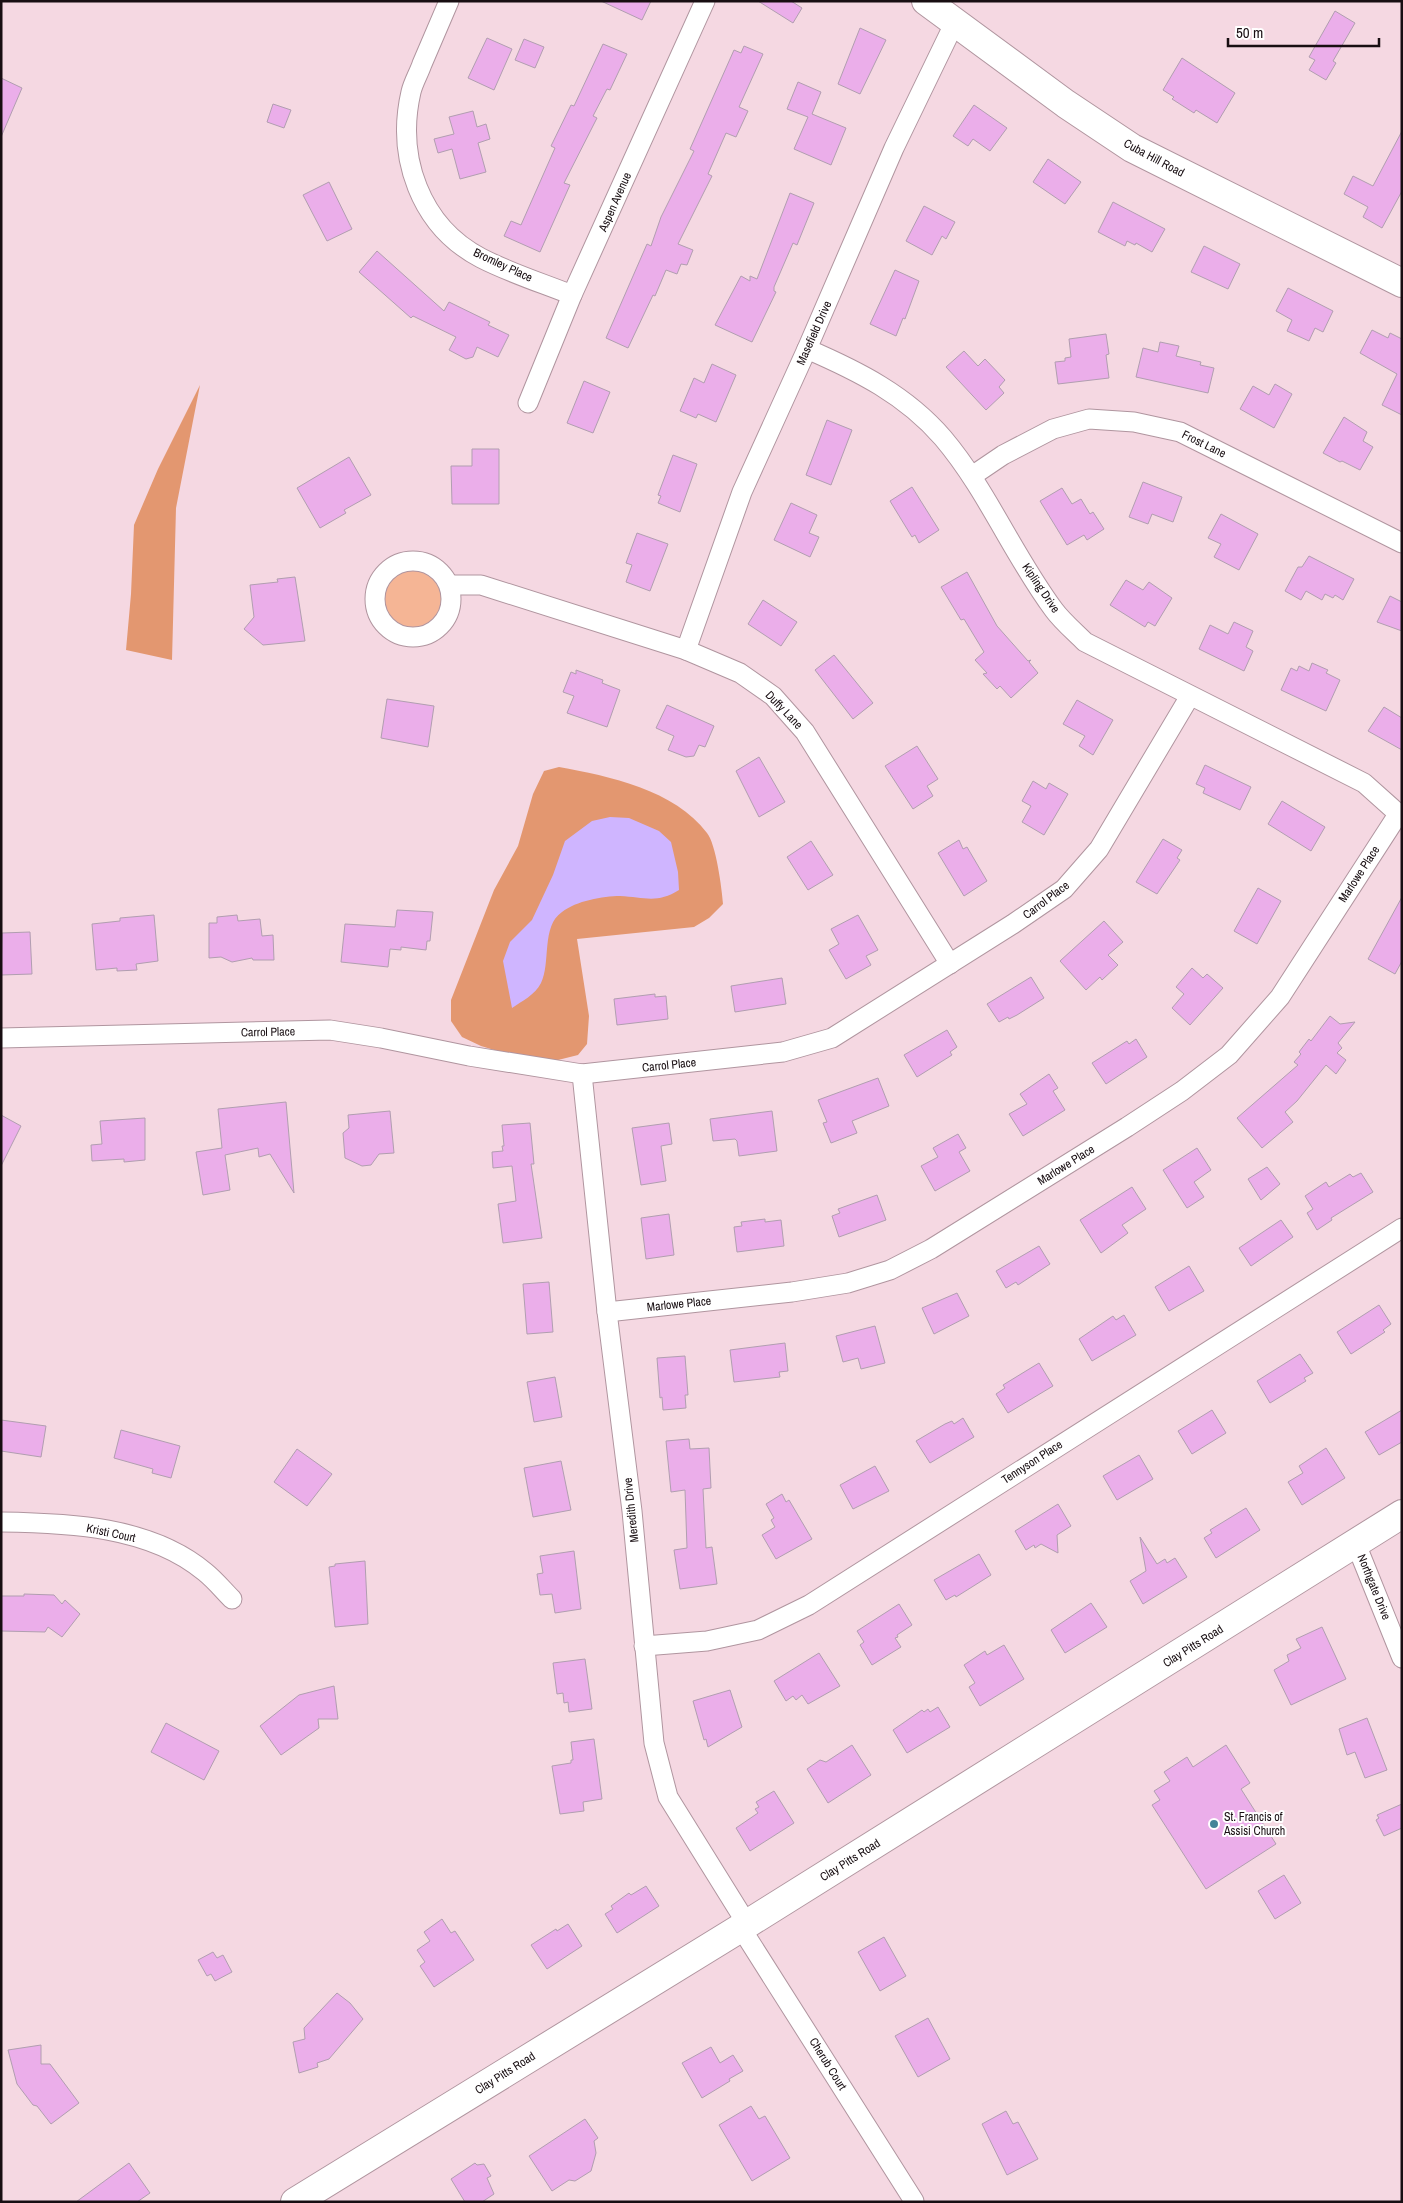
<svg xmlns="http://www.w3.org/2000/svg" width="1403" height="2203" font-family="'Archivo Narrow',sans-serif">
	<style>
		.green { fill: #f5b595 }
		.forest { fill: #e39770 }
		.water { fill: #cfb5ff }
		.building { fill: #ebaeea; stroke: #b19eb0 }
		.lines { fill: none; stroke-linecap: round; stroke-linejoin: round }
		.street-casing { stroke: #b0959f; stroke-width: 21 }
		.secondary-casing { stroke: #b0959f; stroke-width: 30 }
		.street { stroke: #fff; stroke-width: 19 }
		.secondary { stroke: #fff; stroke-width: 28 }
		.poi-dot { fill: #448498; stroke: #fff; stroke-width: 2 }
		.labels { text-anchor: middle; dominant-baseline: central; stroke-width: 4; stroke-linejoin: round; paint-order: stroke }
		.street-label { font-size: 12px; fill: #180e12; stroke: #fff }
		.poi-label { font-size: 12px; fill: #180e12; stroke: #fff; text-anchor: start }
	</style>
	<rect width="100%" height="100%" fill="#f5d8e2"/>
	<circle class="green" cx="413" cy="599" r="32"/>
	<g class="forest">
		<path d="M200,385l-24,123 -4,152 -46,-10 5,-56 3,-69 24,-56z"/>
		<path d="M559,767c50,9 116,23 148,66 9,11 15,56 16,71l-14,14 -15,9 -117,12 12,77 -2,28 -9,11 -28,7 -36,-6 -33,-10 -19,-9 -11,-16v-21l43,-110 24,-44 15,-52 11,-23z"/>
	</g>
	<path class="water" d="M610,817l19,1 30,13 12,11 7,30 1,18c-22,14 -35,7 -59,6 -17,0 -44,5 -58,16 -21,14 -11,51 -21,71 -6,12 -19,18 -29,25l-9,-47 7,-19 22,-22 21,-45 12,-34 27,-20z"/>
	<g class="building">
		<path d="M601,1h50l-9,19z"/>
		<path d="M758,1h33l11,7 -9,15z"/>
		<path d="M1335,11l20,12 -22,38 3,2 -10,17 -17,-10 6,-10 -6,-3z"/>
		<path d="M860,28l26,12 -26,54 -22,-10z"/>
		<path d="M487,38l25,11 -18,41 -26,-12z"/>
		<path d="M524,39l20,8 -9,21 -20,-8z"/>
		<path d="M603,44l24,10 -17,36 -3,-1 -14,27 4,2 -33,65 6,2 -30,67 -36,-16 7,-15 10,4 34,-77 -4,-2 20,-41 3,1z"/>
		<path d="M744,46l19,8 -24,53 9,4 -12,26 -10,-4 -18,41 4,2 -34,68 15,6 -6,15 -6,-1 -4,10 -11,-4 -11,26 -2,-1 -25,53 -22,-10 41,-94 4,2 10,-29 33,-66 -4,-2 44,-99 7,3z"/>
		<path d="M1182,58l53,35 -18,30 -21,-13 -2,3 -22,-14 2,-2 -11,-7z"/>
		<path d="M1,78l21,10 -21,49z"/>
		<path d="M798,82l23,10 -9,22 34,14 -15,37 -37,-16 14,-32 -21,-8z"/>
		<path d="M273,104l18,6 -7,18 -17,-6z"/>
		<path d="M974,105l33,23 -17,23 -17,-12 -5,7 -15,-10z"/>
		<path d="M473,111l4,16 9,-3 4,15 -12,4 8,29 -26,7 -8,-30 -14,4 -4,-14 20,-5 -5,-17z"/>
		<path d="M1402,131v60l-20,37 -19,-11 5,-10 -24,-13 9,-18 20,10z"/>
		<path d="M1048,159l33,23 -16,22 -32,-22z"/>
		<path d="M329,182l23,47 -25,12 -24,-46z"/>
		<path d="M790,193l24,10 -17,42 -4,-2 -19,44v4l2,1 -24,50 -37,-17 26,-49 9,5v-5l7,3z"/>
		<path d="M1113,202l52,27 -13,23 -16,-9 -1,2 -8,-4 -2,5 -27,-14z"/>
		<path d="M924,206l31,16 -9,17 -4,-3 -10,19 -26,-14z"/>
		<path d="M1204,246l36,18 -12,25 -37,-17z"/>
		<path d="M377,251l67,60 5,-9 41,20 -2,3 21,10 -11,22 -21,-10 -4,10 -7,2 -17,-9 7,-13 -43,-21 -2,2 -52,-46z"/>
		<path d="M895,270l24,11 -14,38 -2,-1 -7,18 -26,-12z"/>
		<path d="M1288,288l45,23 -10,21 -8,-4 -6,13 -22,-10 5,-11 -16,-9z"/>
		<path d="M1372,330l16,8 2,-5 12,6v76l-20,-10 15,-31 -37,-21z"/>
		<path d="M1106,334l3,20 -3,1 3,23 -51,6 -3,-22 10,-1v-3l6,-1 -2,-18z"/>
		<path d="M1160,342l19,4 -3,10 25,6 -1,3 14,3 -6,25 -72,-16 7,-29 15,4z"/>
		<path d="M964,351l14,15 7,-7 20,21 -6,7 5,6 -18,17 -40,-43z"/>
		<path d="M712,364l24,11 -20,47 -18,-8 -2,4 -16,-7 14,-33 10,5z"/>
		<path d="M584,381l26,11 -17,41 -26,-10z"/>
		<path d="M1275,384l17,10 -18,34 -34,-19 13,-23 16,9z"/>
		<path d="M1344,417l23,15 -4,9 10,6 -13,23 -18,-9 -2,1 -17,-9z"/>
		<path d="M827,420l25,10 -21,55 -25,-10z"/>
		<path d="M472,449h27v55h-47l-1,-38h21z"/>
		<path d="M673,455l24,9 -17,48 -22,-9 3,-7 -3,-1z"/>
		<path d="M349,457l22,38 -27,15 2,3 -26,15 -23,-40z"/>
		<path d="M1143,482l39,15 -9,25 -21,-8 -4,10 -19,-7z"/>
		<path d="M912,487l27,43 -20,13 -4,-8 -3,2 -22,-36z"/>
		<path d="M1062,488l10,16 9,-5 9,15 3,-2 11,17 -17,11 -3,-5 -17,10 -27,-44z"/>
		<path d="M791,503l26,12 -8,18 10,4 -9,20 -36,-17z"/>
		<path d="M1221,514l37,20 -19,36 -25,-13 7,-13 -13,-6z"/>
		<path d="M637,533l31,11 -18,47 -24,-9 6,-17 -6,-2z"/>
		<path d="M1309,556l45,23 -11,21 -8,-5 -2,3 -8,-4 -3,6 -16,-9 -5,9 -16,-9 13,-24h4z"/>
		<path d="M967,572l30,54 31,35 3,-1 -2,2 9,11 -27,25 -11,-12 -3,3 -14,-15 4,-1 -12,-13 9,-8 -20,-33 -3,1 -20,-33z"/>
		<path d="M295,577l10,64 -42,4 -19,-16 10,-12 -4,-32 28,-3 -1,-3z"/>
		<path d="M1126,580l17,10 6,-8 23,16 -17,28 -7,-4 -3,5 -35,-22z"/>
		<path d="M1390,596l12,6v29l-25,-9z"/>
		<path d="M763,600l34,22 -16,24 -33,-22z"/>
		<path d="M1234,622l19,9 -7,16 7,4 -9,20 -45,-22 11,-24 18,9z"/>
		<path d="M834,655l39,48 -20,16 -38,-49z"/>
		<path d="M1312,663l16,7 -2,3 14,7 -14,31 -45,-21 10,-22 6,3 2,-5 10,5z"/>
		<path d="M576,670l27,10 -1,3 18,7 -13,37 -40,-14 7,-17 -11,-4 8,-20 5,2z"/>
		<path d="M387,699l47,7 -6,41 -47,-9z"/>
		<path d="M1077,700l36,20 -20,35 -14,-9 6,-10 -22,-12z"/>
		<path d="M667,705l47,21 -9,21 -6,-2 -5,11 -8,1 -18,-7 6,-14 -18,-8z"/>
		<path d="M1384,707l18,11v32l-34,-19z"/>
		<path d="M917,746l21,33 -11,7 6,10 -20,13 -28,-43z"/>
		<path d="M759,757l26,45 -26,15 -23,-46z"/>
		<path d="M1205,765l46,22 -11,23 -37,-17 2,-5 -9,-4z"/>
		<path d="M1033,781l13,8 3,-6 19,11 -24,41 -22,-13 9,-16 -9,-5z"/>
		<path d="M1282,801l43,26 -14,24 -43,-27z"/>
		<path d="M1163,839l19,11 -5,8 3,2 -23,34 -21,-12z"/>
		<path d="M959,840l4,9 4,-2 20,34 -23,15 -26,-43z"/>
		<path d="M811,841l22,34 -25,15 -21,-33z"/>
		<path d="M1258,888l23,13 -24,43 -23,-13z"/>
		<path d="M1402,897v64l-7,13 -27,-15z"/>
		<path d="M397,910l36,2 -3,29h-3l-1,9 -25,-3v3l-11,-1 -2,18 -47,-5 4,-38 50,3z"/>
		<path d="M154,915l4,46 -22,3 1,6 -20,1v-3l-21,2 -4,-46 28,-3v-3z"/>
		<path d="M237,915l1,6 22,-2 2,17 11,-1 1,25h-21l-1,-2 -20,4 -11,-5 -12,1v-35h8v-6z"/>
		<path d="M858,915l20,35 -12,6 5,9 -25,14 -17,-29 10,-6 -8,-15z"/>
		<path d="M1104,921l19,21 -15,13 10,10 -16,15 -2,-3 -14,13 -26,-29z"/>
		<path d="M30,932l2,42 -31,1 1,-42z"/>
		<path d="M1192,968l11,10 4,-4 16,14 -33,37 -18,-17 12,-14 -8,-7z"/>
		<path d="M1031,977l13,21 -27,17 -8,4 -1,-2 -9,5 -12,-18z"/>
		<path d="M782,978l4,26 -51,8 -4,-26z"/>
		<path d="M655,994v3l11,-1 2,23 -51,6 -3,-26z"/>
		<path d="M1330,1016l10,8 15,-2 -17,21 4,5 -5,5 9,7 -10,14 -10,-9 -29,36 -12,11 8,10 -31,26 -25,-30 61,-53 -4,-3 7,-8 -2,-2 10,-13 2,2z"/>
		<path d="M947,1030l10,17 -7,5 2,3 -35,22 -13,-22z"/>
		<path d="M1136,1039l11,18 -41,27 -14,-21 35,-22 2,3z"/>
		<path d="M1049,1074l9,14 -5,3 12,19 -42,26 -14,-22 18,-10 -7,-10z"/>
		<path d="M878,1078l11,28 -37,15 5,12 -26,10 -8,-20 4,-1 -9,-22z"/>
		<path d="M286,1102l8,91 -24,-39 -11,3 -1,-9 -33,7 5,35 -27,5 -7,-43 26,-4 -4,-39z"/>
		<path d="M390,1111l4,42 -15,1 -8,11 -9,1 -17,-8 -2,-25 6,-5 -1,-13z"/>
		<path d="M772,1111l5,40 -38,5 -2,-15 -2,-2 -22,2 -3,-22z"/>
		<path d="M1,1115l20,11 -20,40z"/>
		<path d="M145,1118v42l-21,2v-3l-32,2 -1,-16 11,-1 -2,-23z"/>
		<path d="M530,1123l4,41h-3l11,74 -39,5 -5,-39 18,-3 -4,-35 -19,2 -1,-16 11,-1 -1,-5h2l-2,-21z"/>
		<path d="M669,1123l3,21 -11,2 5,35 -25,4 -9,-57z"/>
		<path d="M958,1134l8,14 -7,4 11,19 -35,20 -14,-25 17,-9 -5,-9z"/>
		<path d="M1197,1148l14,22 -17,12 10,15 -17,11 -24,-38z"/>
		<path d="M1267,1167l13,17 -19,16 -13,-21z"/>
		<path d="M1361,1173l12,19 -42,26 1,2 -15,10 -10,-17 6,-4 -8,-13 21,-14 3,5 21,-13 3,3z"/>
		<path d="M1132,1187l14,22 -24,16 6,8 -27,20 -21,-33z"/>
		<path d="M877,1195l9,25 -47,17 -7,-21 8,-3 -2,-4z"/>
		<path d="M669,1214l5,41 -28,4 -5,-41z"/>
		<path d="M765,1219v3l16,-2 3,26 -47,6 -3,-25 8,-1 -1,-4z"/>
		<path d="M1281,1220l12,17 -42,29 -12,-18z"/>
		<path d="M1039,1246l11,18 -32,21 -2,-3 -10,6 -10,-17z"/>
		<path d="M1189,1266l15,25 -35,20 -14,-24z"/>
		<path d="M549,1282l4,50 -26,2 -4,-50z"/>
		<path d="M957,1293l12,23 -35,18 -12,-26z"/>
		<path d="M1379,1305l12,19 -8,6 2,2 -34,22 -14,-22z"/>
		<path d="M1124,1315l12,20 -44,26 -13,-22 34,-23 3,4z"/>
		<path d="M875,1326l10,37 -24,6 -3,-11 -15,4 -7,-26z"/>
		<path d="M785,1343l3,28 -9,1 1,5 -46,5 -4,-32z"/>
		<path d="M1300,1354l13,19 -9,5 2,3 -36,22 -13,-22z"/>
		<path d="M685,1356l3,39h-3l1,13 -23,2 -1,-13 -2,1 -3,-40z"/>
		<path d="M1039,1363l14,23 -45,27 -12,-19 9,-6 -2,-3z"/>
		<path d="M555,1377l7,40 -28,5 -7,-40z"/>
		<path d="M1212,1410l14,23 -34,21 -14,-23z"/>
		<path d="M1402,1410v32l-23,13 -14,-23z"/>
		<path d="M963,1418l11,19 -44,26 -14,-22 29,-17 7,-3 2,3z"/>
		<path d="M1,1420l45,6 -5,31 -40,-6z"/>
		<path d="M121,1430l59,16 -9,32 -19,-5 1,-4 -39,-11z"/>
		<path d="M689,1439l1,10 19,-1 2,40 -8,1 3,59 6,-1 5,37 -37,5 -6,-39 13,-2 -2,-58 -14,2 -5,-51z"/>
		<path d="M1326,1448l19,30 -43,27 -14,-23 15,-9 -4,-7z"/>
		<path d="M297,1449l35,25 -25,32 -33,-24z"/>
		<path d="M1139,1455l14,24 -36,21 -14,-24z"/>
		<path d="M561,1461l10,49 -38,7 -9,-49z"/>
		<path d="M875,1466l14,25 -36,18 -13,-24z"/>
		<path d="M782,1494l4,8 3,-2 23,39 -36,20 -14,-24 13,-8 -4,-7 3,-2 -8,-14z"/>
		<path d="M1058,1504l13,22 -14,9 1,18 -17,-9 -6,4 -1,-3 -8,5 -11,-19z"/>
		<path d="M1246,1508l14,22 -44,28 -12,-20 8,-5 -2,-3z"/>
		<path d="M1140,1537l17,27 8,-5 2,4 8,-5 12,19 -44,27 -13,-23 16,-10z"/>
		<path d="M574,1551l7,58 -26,4 -3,-19 -12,1 -3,-21 6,-1 -3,-17z"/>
		<path d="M979,1554l12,21 -35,22 -1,-2 -9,5 -12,-20z"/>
		<path d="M365,1561l3,63 -33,3 -6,-60 6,-1v-2z"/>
		<path d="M24,1594l30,1 8,9 3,-4 15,14 -18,23 -14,-10 -3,5 -44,-1v-35h23z"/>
		<path d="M1091,1603l16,24 -42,26 -14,-23z"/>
		<path d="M899,1604l13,21 -15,10 1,2 -3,1 6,9 -29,18 -12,-20 4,-3 -7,-11z"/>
		<path d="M1322,1627l24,52 -55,26 -17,-35 15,-9 -2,-6 14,-7 -5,-9z"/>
		<path d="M1004,1645l20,34 -44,27 -11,-19 6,-4 -11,-18 21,-14 2,4z"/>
		<path d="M819,1653l21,33 -32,18 -6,-9 -6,5 -3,-4 -7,5 -12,-20z"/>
		<path d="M585,1659l7,50 -23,3 -1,-10 -4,1 -1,-10 -6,1 -4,-31z"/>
		<path d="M334,1686l4,33h-20l1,9 -38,27 -21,-29 39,-31z"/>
		<path d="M730,1690l12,37 -34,20 -2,-8 -2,1 -11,-39z"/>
		<path d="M938,1707l12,20 -43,26 -14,-23 29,-20 2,2 4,-3 2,3z"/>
		<path d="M1367,1718l20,52 -22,8 -10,-26 -8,3 -8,-26z"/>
		<path d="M166,1723l53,28 -15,29 -53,-28z"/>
		<path d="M594,1739l8,60 -19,3 1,9 -24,3 -8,-48 19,-3v-3h2l-2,-18z"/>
		<path d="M852,1745l19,30 -43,28 -21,-34 13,-9 6,2z"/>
		<path d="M1226,1745l24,38 -9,6 35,55 -70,45 -54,-84 8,-5 -6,-9 16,-10 -6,-9 23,-15 6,10z"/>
		<path d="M774,1791l20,32 -44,28 -14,-23 22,-15 -3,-4 4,-2 -3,-5z"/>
		<path d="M1402,1804v24l-18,8 -8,-16 3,-2 -2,-3z"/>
		<path d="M1284,1875l17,28 -26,16 -17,-28z"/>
		<path d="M646,1886l13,20 -42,27 -12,-19 8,-5 -2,-3 18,-13 2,2z"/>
		<path d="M442,1919l9,14 4,-2 19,29 -40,27 -14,-21 5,-4 -8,-12 13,-9 -6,-9z"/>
		<path d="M568,1924l14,22 -35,23 -16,-24 25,-16 1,2z"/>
		<path d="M884,1937l22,39 -26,15 -22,-39z"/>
		<path d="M213,1952l4,6 6,-3 9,17 -17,9 -4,-7 -4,2 -9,-16z"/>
		<path d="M337,1993l13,10 13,16 -34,40 -12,4 1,4 -19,6 -6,-31 12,-3 -1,-11z"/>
		<path d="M928,2018l22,41 -32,18 -23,-41z"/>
		<path d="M41,2045v19h9l29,39 -28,21 -14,-18 -4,-1 -16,-21 -9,-34z"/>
		<path d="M711,2047l9,16 13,-8 10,16 -14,8 1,2 -28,17 -20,-35z"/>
		<path d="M751,2106l8,13 6,-3 25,42 -38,23 -33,-56z"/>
		<path d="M1006,2111l7,13 5,-2 20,37 -31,16 -25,-51z"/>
		<path d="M585,2119l13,19 -4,3 2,12 -5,18 -16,10 -6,-1 -17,11 -23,-35z"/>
		<path d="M129,2163l21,30 -13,9h-61z"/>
		<path d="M475,2163l2,2 7,-1 7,12 -4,2 7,16 -12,8h-17l-14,-23z"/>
	</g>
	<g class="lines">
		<defs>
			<g id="street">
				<path d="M449,1c-9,21 -18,42 -27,63 -3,9 -9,19 -11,28 -15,65 9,134 70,166 29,15 61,25 91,37"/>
				<path d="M807,349c51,22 99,46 136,89 44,52 70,117 111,172 8,11 21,22 31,32l279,141 38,34"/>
				<path d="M528,403l44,-108 133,-294"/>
				<path d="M972,476l31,-21 50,-26 36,-10 45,3 46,10 222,111"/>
				<circle cx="413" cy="599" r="38"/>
				<path d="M449,585h32l205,65 54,23 33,23 32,36 145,232"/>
				<path d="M686,650l56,-158 65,-143 87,-201 61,-126"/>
				<path d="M1,1038l329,-8 51,8 88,18 113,18 201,-22 49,-14 181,-114 51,-35 35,-40 91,-153"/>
				<path d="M582,1074l25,238 25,199 22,232 14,54 79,127"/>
				<path d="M607,1312l185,-20 56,-9 42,-13 41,-21 196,-122 55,-36 47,-36 51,-58 119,-184"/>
				<path d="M1,1522c68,1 149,4 204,50 10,8 18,18 27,27"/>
				<path d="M1356,1544l46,114"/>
				<path d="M644,1646l63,-5 51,-11 51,-25 593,-377"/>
				<path d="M741,1928l173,273"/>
			</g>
			<g id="secondary">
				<path d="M926,1l140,103 66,44 270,135"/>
				<path d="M295,2202l452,-278 655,-410"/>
			</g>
		</defs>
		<use href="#street" class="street-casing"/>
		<use href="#secondary" class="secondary-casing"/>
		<use href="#street" class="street"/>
		<use href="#secondary" class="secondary"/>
	</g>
	<circle class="poi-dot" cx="1214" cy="1824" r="5"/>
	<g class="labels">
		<g class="street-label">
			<text transform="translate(1154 158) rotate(28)">Cuba Hill Road</text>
			<text transform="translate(615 202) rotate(-66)">Aspen Avenue</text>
			<text transform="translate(503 265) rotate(25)">Bromley Place</text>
			<text transform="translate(814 333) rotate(-66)">Masefield Drive</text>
			<text transform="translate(1204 444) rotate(26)">Frost Lane</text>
			<text transform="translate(1041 588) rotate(56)">Kipling Drive</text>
			<text transform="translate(784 710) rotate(46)">Duffy Lane</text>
			<text transform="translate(1359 874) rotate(-57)">Marlowe Place</text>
			<text transform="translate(1046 900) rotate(-37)">Carrol Place</text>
			<text transform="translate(268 1032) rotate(-1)">Carrol Place</text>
			<text transform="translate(669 1065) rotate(-6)">Carrol Place</text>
			<text transform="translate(1066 1165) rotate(-32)">Marlowe Place</text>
			<text transform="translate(679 1304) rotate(-6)">Marlowe Place</text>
			<text transform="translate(1032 1462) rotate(-33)">Tennyson Place</text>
			<text transform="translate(631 1510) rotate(-96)">Meredith Drive</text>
			<text transform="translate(111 1533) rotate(12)">Kristi Court</text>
			<text transform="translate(1374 1587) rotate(68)">Northgate Drive</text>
			<text transform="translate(1193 1646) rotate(-32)">Clay Pitts Road</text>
			<text transform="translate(850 1860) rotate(-32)">Clay Pitts Road</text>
			<text transform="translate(828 2064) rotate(58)">Cherub Court</text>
			<text transform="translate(505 2073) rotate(-32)">Clay Pitts Road</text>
		</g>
		<g class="poi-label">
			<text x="1224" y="1817">St. Francis of<tspan x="1224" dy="14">Assisi Church</tspan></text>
		</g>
	</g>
	<rect width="1403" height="2203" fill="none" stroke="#180e12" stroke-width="5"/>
	<path d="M1228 38v8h151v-8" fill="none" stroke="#180e12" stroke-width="2.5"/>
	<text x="1236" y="38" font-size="15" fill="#180e12" stroke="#ffffff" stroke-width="4" paint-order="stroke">50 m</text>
</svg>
